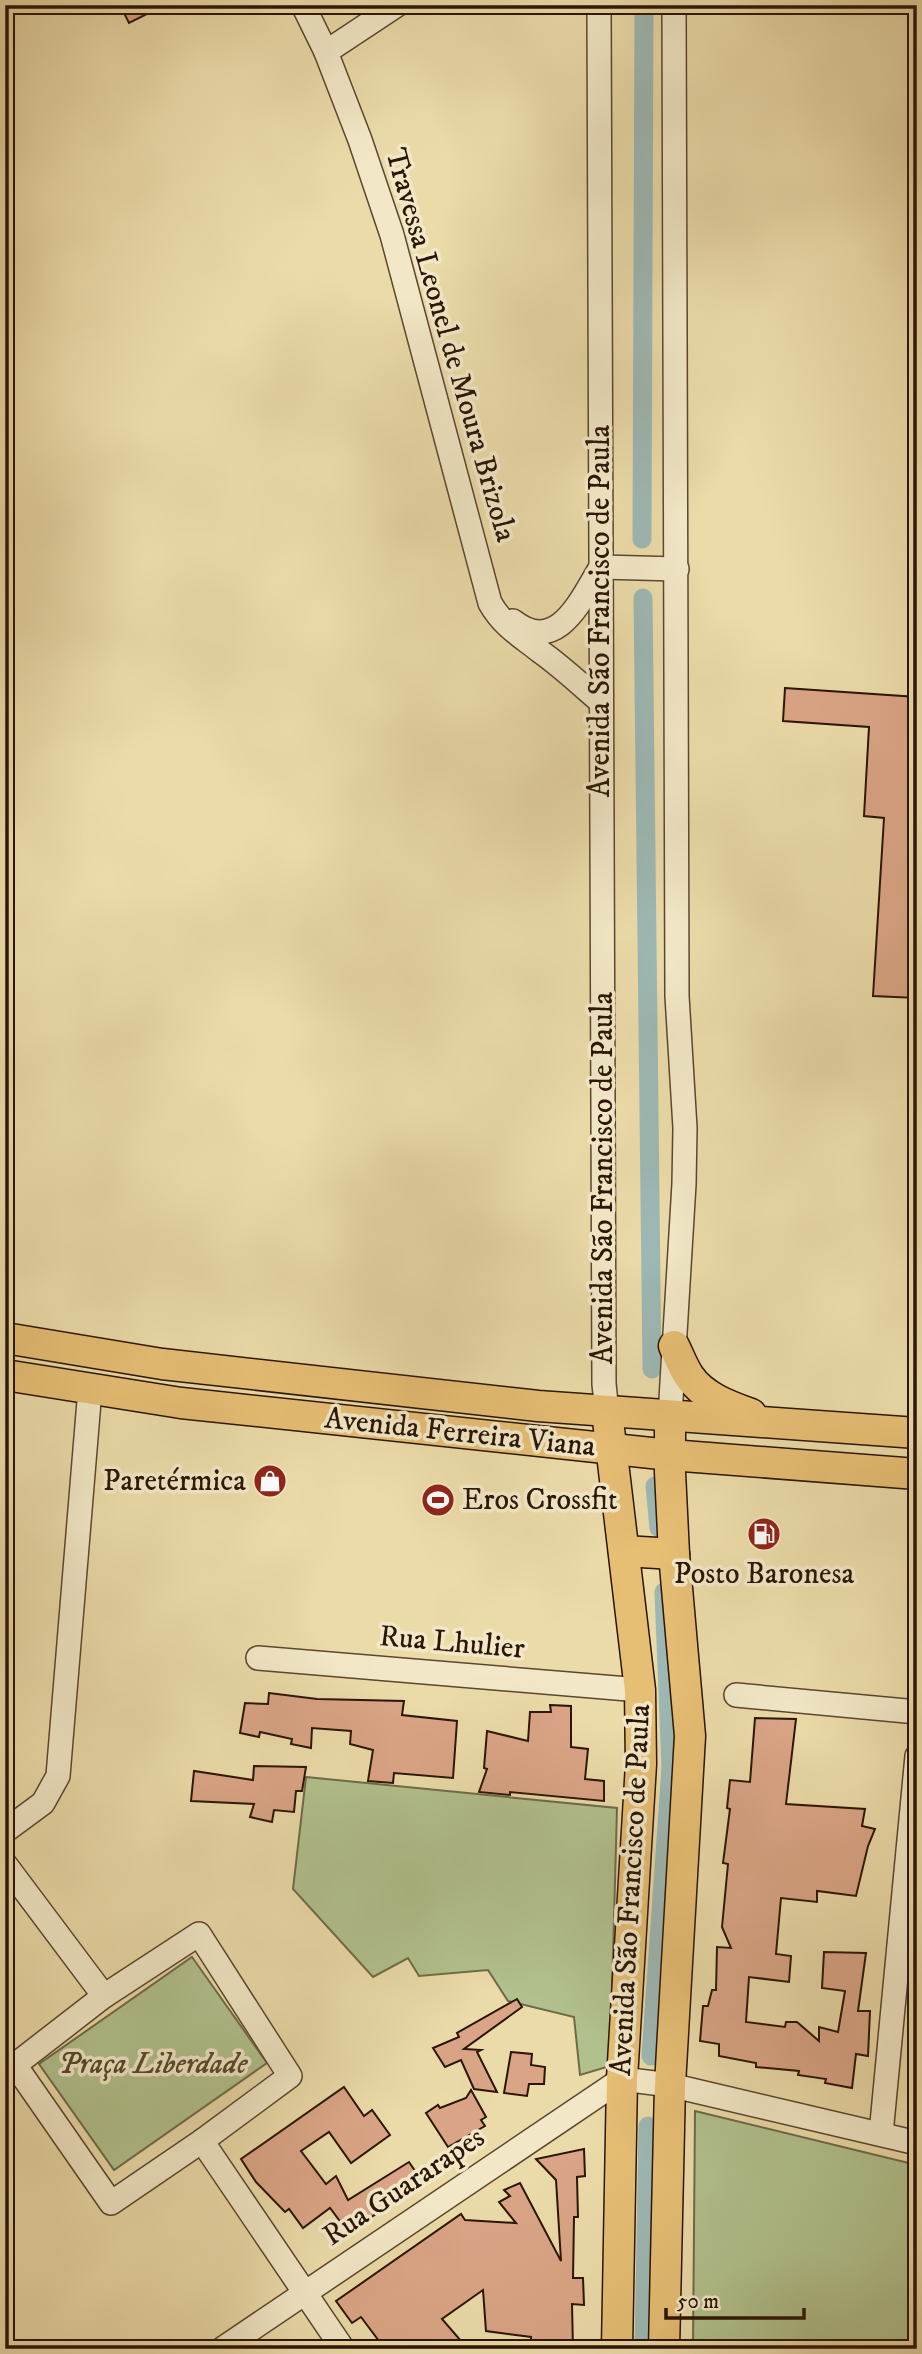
<svg xmlns="http://www.w3.org/2000/svg" width="922" height="2354" font-family="'IM FELL DW Pica',serif">
	<style>
		.green { fill: #b1c18d; stroke: #6e6b49; stroke-width: 2 }
		.lines { fill: none; stroke-linecap: round; stroke-linejoin: round }
		.canal { stroke: #9db8b4; stroke-width: 19 }
		.building { fill: #daa586; stroke: #2b1505; stroke-width: 2 }
		.minor-casing { stroke: #5b462e; stroke-width: 26 }
		.major-casing { stroke: #2b1505; stroke-width: 33 }
		.minor { stroke: #f2e8c7; stroke-width: 23 }
		.major { stroke: #e6be74; stroke-width: 30 }
		.labels { text-anchor: middle; dominant-baseline: central; stroke-width: 7; stroke-linejoin: round; paint-order: stroke }
		.street-label { font-size: 30px; fill: #2b1505; stroke: #f2e8c7 }
		.poi-label { font-size: 30px; fill: #2b1505; stroke: #f2e8c7; text-anchor: end }
		.park-label { font-size: 30px; font-style: italic; fill: #53492e; stroke: #f2e8c7 }
	</style>
	<rect width="100%" height="100%" fill="#ebdba9"/>
	<filter id="stains"><feTurbulence type="fractalNoise" baseFrequency=".00286" numOctaves="4"/><feColorMatrix values="0 0 0 0 .2 0 0 0 0 .09 0 0 0 0 .02 0 0 0 .5 -.17"/></filter>
	<radialGradient id="worn" r=".72"><stop offset=".6" stop-color="#630" stop-opacity="0"/><stop offset="1" stop-color="#630" stop-opacity=".3"/></radialGradient>
	<g class="green">
		<path d="M306,1777l311,31 -7,258 -30,9 -6,-58 -66,-16 -20,-31 -69,6 -11,-18 -35,19 -80,-88z"/>
		<path d="M192,1957l75,106 -153,107 -75,-106z"/>
		<path d="M695,2111l222,54v184h-224z"/>
	</g>
	<g class="lines">
		<g class="canal">
			<path d="M642,539l2,-534"/>
			<path d="M643,598l9,771"/>
			<path d="M655,1486l4,42"/>
			<path d="M651,2056l20,-289 -7,-175"/>
			<path d="M644,2349l4,-223"/>
		</g>
	</g>
	<g class="building">
		<path d="M120,5h45l-36,18z"/>
		<path d="M785,688l132,9v301l-44,-2 11,-178 -20,-2 5,-89 -86,-6z"/>
		<path d="M269,1693l48,6 87,2 -2,14 55,6 -4,57 -59,-5 -1,10 -25,-2 5,-31 -23,-6 1,-13 -39,-3 -1,20 -20,-4 1,-5 -32,-7 -1,5 -19,-4 5,-30 23,1z"/>
		<path d="M550,1705l21,1v41l17,2 -3,30 19,2v20l-94,-9v3l-31,-3 8,-23 -3,-1 3,-37 41,10 2,-29h21z"/>
		<path d="M755,1718l41,1 -10,85 79,5 -3,17 13,3 -7,17 -12,50 -39,-5v11l-36,-4 -5,56 15,2 -2,26 -40,-5 -3,45 39,5 1,-5h11l22,19v-14l19,5 7,-41 -23,-3 2,-36 42,1 -8,58h12l-2,45 -12,-2 -4,34 -27,-5 1,-4 -28,-4 1,-4 -43,-4v-4l-37,-7v-12l-19,-3 3,-35h5l4,-16h4l1,-43 14,1 -9,-21 6,-63 -5,-1 7,-54 -3,-1 3,-28 20,2z"/>
		<path d="M254,1766l52,1 -4,24h-6l-2,21 -20,-2 -2,12 -22,-5 4,-13 -63,-3 3,-30 59,9z"/>
		<path d="M517,1999l5,8 -58,42 17,1 -4,2 20,40 -23,-3 -13,-29 -16,7 -12,-19 26,-11 -2,-4z"/>
		<path d="M511,2052l21,2 -1,11 14,2 -1,17h-15l-2,12 -23,-3z"/>
		<path d="M344,2087l20,29 8,-6 18,25 -39,28 -22,-31 -28,19 25,33 10,-8 12,24 61,-38 13,19 -59,42 -6,-8 -15,9 -12,-16 -27,20 -14,-19 -4,3 -29,-30 -15,-23z"/>
		<path d="M471,2090l15,27 -5,3 4,6 -37,21 -22,-34 12,-8 2,3 26,-10z"/>
		<path d="M584,2149l1,27 -8,1 1,40h-4l-1,61h10l1,27 -12,-1 1,45h-42v-12l-45,-6 -3,-41 -41,29 26,30h-22l-4,-5 -8,5h-49l-24,-32 -9,6 -16,-22 125,-87 4,6 51,3 -17,-21 11,-6 -6,-6 16,-7 41,78 -5,-81 -20,-21z"/>
	</g>
	<g class="lines">
		<defs>
			<g id="minor">
				<path d="M303,5l23,47 34,88 32,95 98,368c13,23 31,33 51,49 21,15 40,33 60,50"/>
				<path d="M599,5l5,1379 3,28"/>
				<path d="M326,52l71,-47"/>
				<path d="M601,567l76,2"/>
				<path d="M513,621c45,35 68,-22 88,-54"/>
				<path d="M670,1416l14,-232 1,-56 -8,-132 -3,-991"/>
				<path d="M258,1658l382,32"/>
				<path d="M736,1695l181,17"/>
				<path d="M5,1831l38,-28 15,-27 32,-387"/>
				<path d="M5,1864l99,132"/>
				<path d="M199,1934l91,142 -88,65 -91,62 -96,-138 89,-69z"/>
				<path d="M881,2134l36,-378"/>
				<path d="M202,2141l141,208"/>
				<path d="M222,2349l400,-270 48,6 247,58"/>
			</g>
			<g id="major">
				<path d="M5,1338l157,26 376,42 379,27"/>
				<path d="M674,1346c5,10 9,21 15,30 14,21 40,30 62,38"/>
				<path d="M5,1375l176,28 489,52 247,19"/>
				<path d="M607,1412l33,278 1,74 -19,315 -5,270"/>
				<path d="M624,1551l50,3"/>
				<path d="M664,2349l6,-264 20,-349 -16,-182 -4,-82v-56"/>
			</g>
		</defs>
		<use href="#minor" class="minor-casing"/>
		<use href="#major" class="major-casing"/>
		<use href="#minor" class="minor"/>
		<use href="#major" class="major"/>
	</g>
	<defs>
		<symbol id="shop-disc" viewBox="-11 -11 22 22"><circle r="9.5" fill="#8f2418" stroke="#f2e8c7"/><path d="M-5-2.5h2.3a2.7 3.5 0 0 1 5.4 0H5L5.5 6h-11ZM-1.5-2.5h3a1.5 2.3 0 0 0-3 0Z" fill="#fff"/></symbol>
		<symbol id="stadium-disc" viewBox="-11 -11 22 22"><circle r="9.5" fill="#8f2418" stroke="#f2e8c7"/><path d="M0-5a6.5 5 0 1 0 0 10a6.5 5 0 1 0 0-10ZM-3.5-1.8h7v3.6h-7Z" fill="#fff"/></symbol>
		<symbol id="fuel-disc" viewBox="-11 -11 22 22"><circle r="9.5" fill="#8f2418" stroke="#f2e8c7"/><path d="M-5.5-6h7V0h2V4h1.3V-2.5L3-4.5l.8-.8L6-3V5H2.5V1h-1V6h-7ZM-4.2-4.7v3.2H.2V-4.7Z" fill="#fff"/></symbol>
	</defs>
	<g fill-rule="evenodd">
		<use href="#shop-disc" x="251" y="1462" width="38" height="38"/>
		<use href="#stadium-disc" x="419" y="1481" width="38" height="38"/>
		<use href="#fuel-disc" x="745" y="1515" width="38" height="38"/>
	</g>
	<g class="labels">
		<g class="street-label">
			<text transform="translate(450 345) rotate(74)">Travessa Leonel de Moura Brizola</text>
			<text transform="translate(600 611) rotate(-90)">Avenida São Francisco de Paula</text>
			<text transform="translate(603 1178) rotate(-90)">Avenida São Francisco de Paula</text>
			<text transform="translate(460 1433) rotate(6)">Avenida Ferreira Viana</text>
			<text transform="translate(452 1643) rotate(5)">Rua Lhulier</text>
			<text transform="translate(631 1890) rotate(-87)">Avenida São Francisco de Paula</text>
			<text transform="translate(404 2187) rotate(-34)">Rua Guararapes</text>
		</g>
		<g class="poi-label">
			<text x="246" y="1481">Paretérmica</text>
			<text x="462" y="1500" text-anchor="start">Eros Crossfit</text>
			<text x="764" y="1574" text-anchor="middle">Posto Baronesa</text>
		</g>
		<g class="park-label">
			<text x="153" y="2064">Praça Liberdade</text>
		</g>
	</g>
	<rect width="922" height="2354" fill="none" stroke="#ebdba9" stroke-width="28"/>
	<rect x="7" y="7" width="908" height="2340" fill="none" stroke="#2b1505" stroke-width="3.5"/>
	<rect x="14" y="14" width="894" height="2326" fill="none" stroke="#2b1505" stroke-width="2"/>
	<path d="M666 2308v10h138v-10" fill="none" stroke="#2b1505" stroke-width="3.5"/>
	<text x="677" y="2308" font-size="21" fill="#2b1505" stroke="#f2e8c7" stroke-width="5" paint-order="stroke">50 m</text>
	<rect width="100%" height="100%" filter="url(#stains)"/>
	<rect width="100%" height="100%" fill="url(#worn)"/>
</svg>
